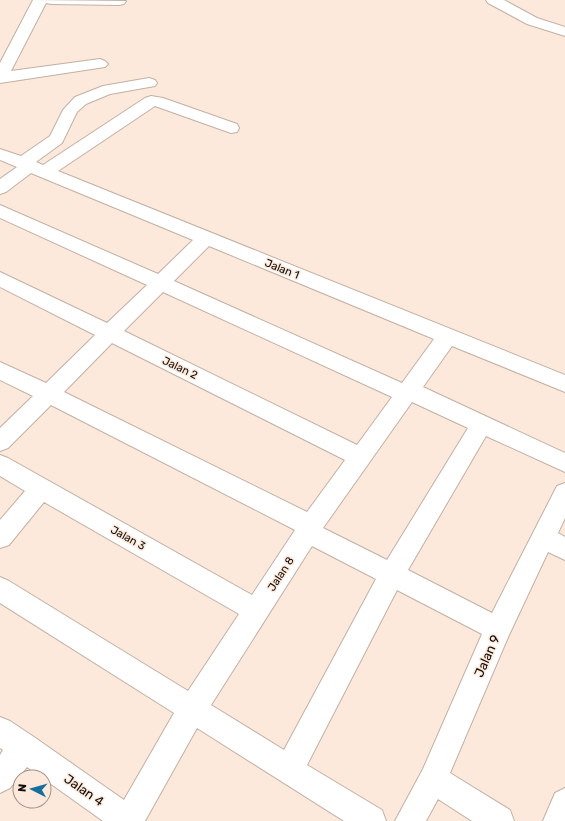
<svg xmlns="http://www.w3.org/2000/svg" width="565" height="821" font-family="Rubik,sans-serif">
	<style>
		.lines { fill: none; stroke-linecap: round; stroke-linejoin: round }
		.minor-casing { stroke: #c2b0a3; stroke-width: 2 }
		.minor { fill: #fff; fill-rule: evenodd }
		.labels { text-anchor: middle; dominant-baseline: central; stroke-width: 3; stroke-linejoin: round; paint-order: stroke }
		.street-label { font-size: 11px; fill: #110b07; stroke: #fce9db }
		.near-street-label { font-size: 13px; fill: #110b07; stroke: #fce9db }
	</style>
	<rect width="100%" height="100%" fill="#fce9db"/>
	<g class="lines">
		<defs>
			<g id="minor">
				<path d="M33,0l93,1 -2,3 -5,1 -68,-1 -5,-1 -35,68 89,-12 5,2 3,3 -3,3 -105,16v-20z"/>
				<path d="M486,0h18l33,18 28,9v9l-38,-12 -39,-21z"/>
				<path d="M149,78l6,2 2,3 -2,3 -45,8 -24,10 -9,8 -15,31 -26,19 7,3 102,-67 6,-2 12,2 74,26 2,4 -2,4 -6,1 -76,-27 -97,65 507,204v17l-113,-46 -29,41 142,66v19l-79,-36 -78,134 84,43 65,-127 8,-3v35l-7,15 7,4v23l-17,-8 -39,83 -59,138 60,37 4,11h-42l-34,-22 -12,22h-31l28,-52 59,-135 -85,-44 -90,175 75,45 4,11h-42l-147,-93 -52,93h-42l-59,-42v-2h-3l-14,-10 -17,21 -10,5v-38l3,-5 -3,-2v-31l10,4 24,16 90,63 50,-87 -174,-110v-26l9,4 179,110 51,-77 -195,-112 -35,43 -9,3v-28l25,-29 -25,-15v-21l8,3 244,137 43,-65 -244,-125 -43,43 -8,3v-23l33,-32 -33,-16v-18l46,21 49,-48 -95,-48v-15l107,51 40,-38 -147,-67v-13l158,69 35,-34 -162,-67 -25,19 -6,2v-15l17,-12 -17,-7v-11l21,7 29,-20 13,-26 12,-13 28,-11zM209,246l225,93 -32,44 -228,-102zM163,292l229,105 -35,48 -233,-114zM112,343l233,117 -38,52 -243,-120zM412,402l56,26 -81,132 -64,-32zM312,546l64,33 -92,171 -73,-45z"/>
				<path d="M565,788v33h-22l12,-28z"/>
			</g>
		</defs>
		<use href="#minor" class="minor-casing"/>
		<use href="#minor" class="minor"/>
	</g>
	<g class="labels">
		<g class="street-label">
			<text transform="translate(282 269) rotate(22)">Jalan 1</text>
			<text transform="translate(180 368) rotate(26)">Jalan 2</text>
			<text transform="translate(128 538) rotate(29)">Jalan 3</text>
			<text transform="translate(281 574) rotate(-57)">Jalan 8</text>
		</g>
		<g class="near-street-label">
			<text transform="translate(487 656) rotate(-66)">Jalan 9</text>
			<text transform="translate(84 790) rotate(35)">Jalan 4</text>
		</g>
	</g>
	<g transform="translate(32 789) rotate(276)"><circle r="19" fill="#fce9db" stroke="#9e9086"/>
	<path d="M0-3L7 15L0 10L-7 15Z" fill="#166e9e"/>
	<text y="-6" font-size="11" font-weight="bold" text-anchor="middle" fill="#110b07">N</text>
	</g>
</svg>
